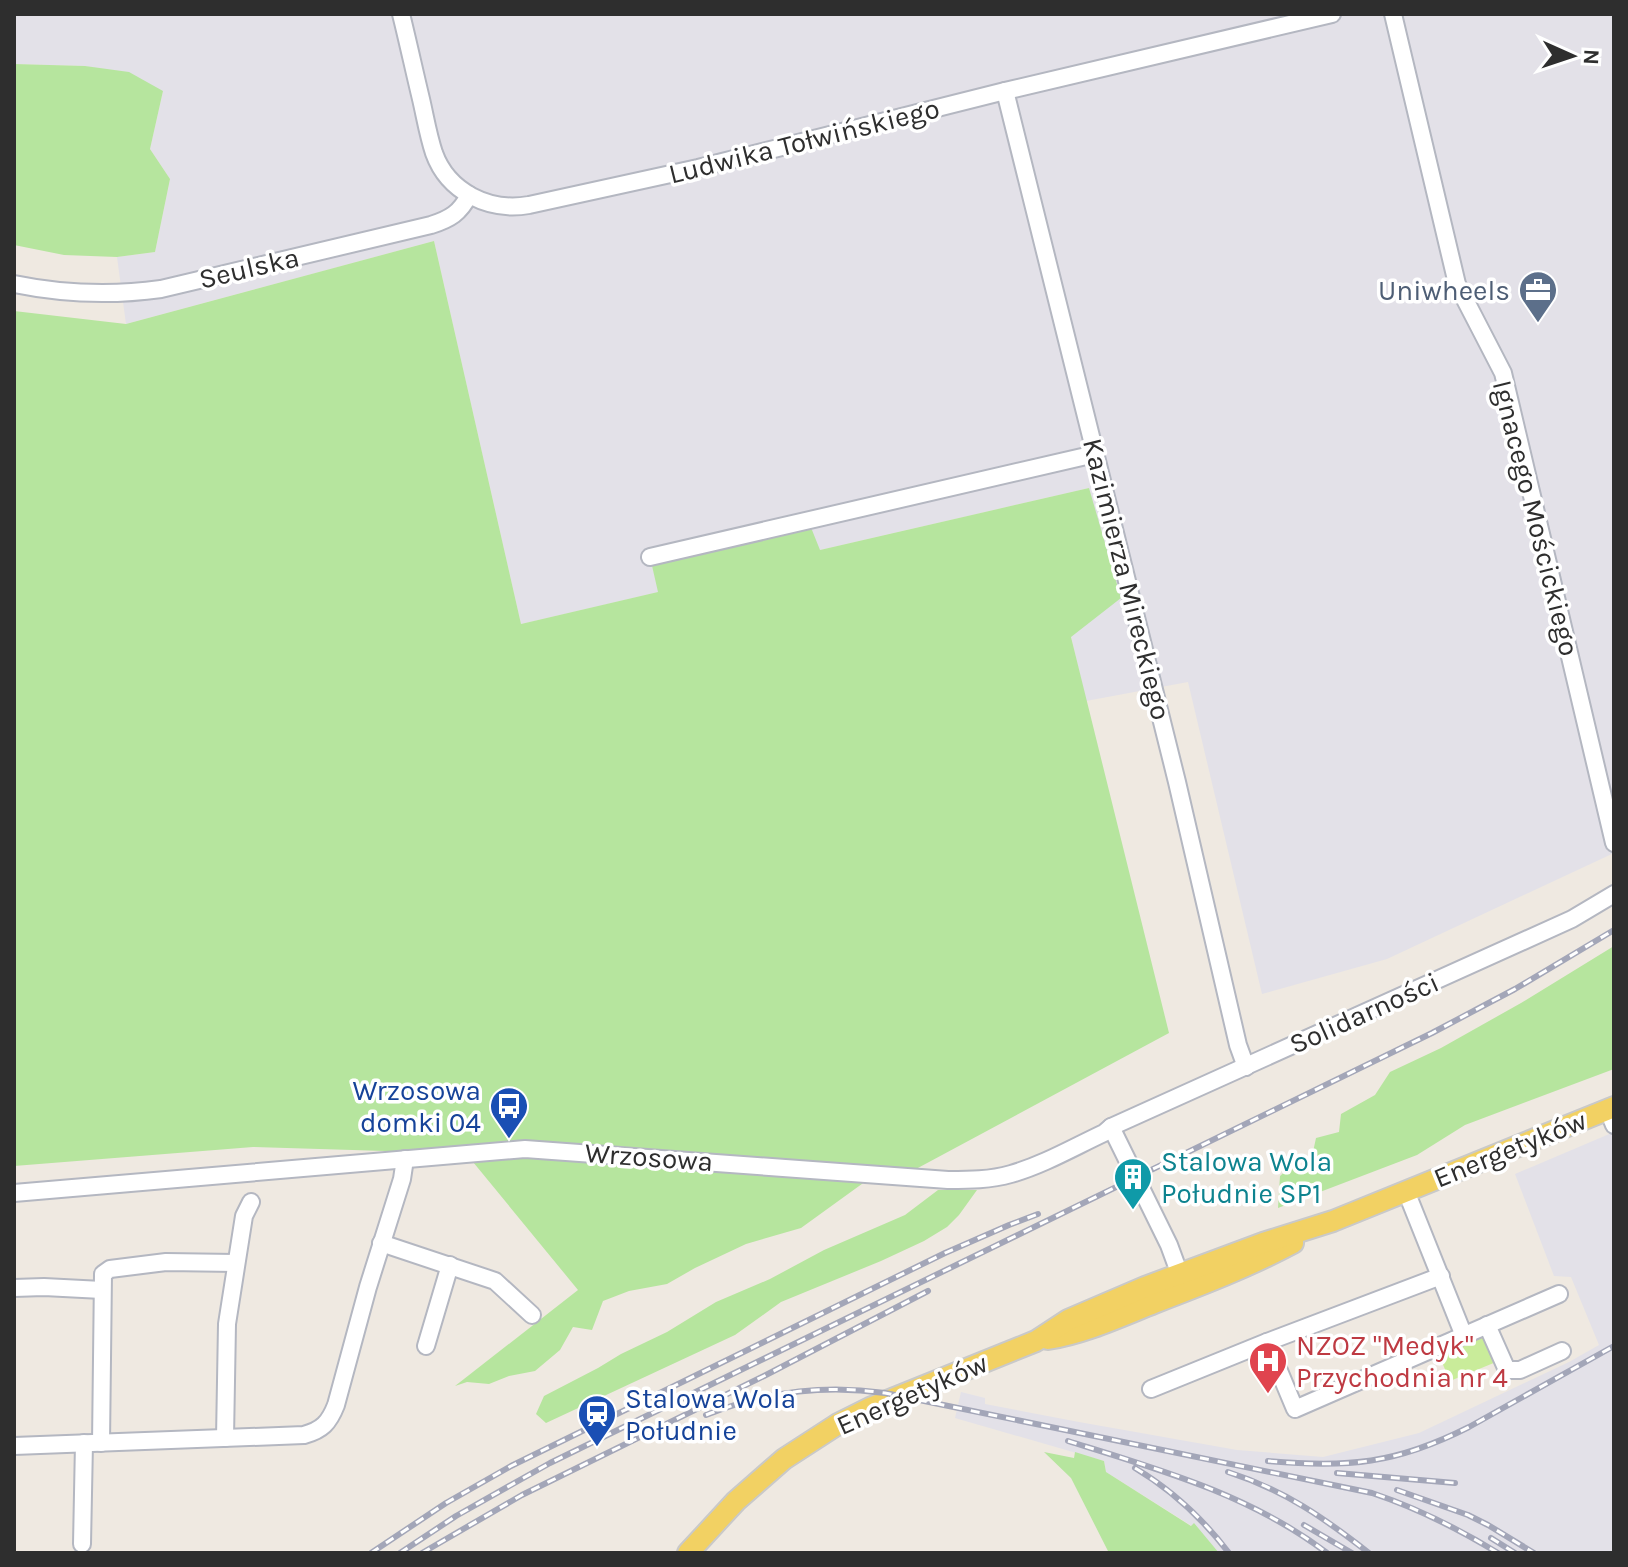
<svg xmlns="http://www.w3.org/2000/svg" width="1628" height="1567" font-family="Karla,sans-serif">
	<style>
		.industrial { fill: #e3e1e8 }
		.green { fill: #b6e59e }
		.pitch { fill: #c9ec9a }
		.lines { fill: none; stroke-linecap: round; stroke-linejoin: round }
		.minor-casing { stroke: #b4b7c1; stroke-width: 20 }
		.major-casing { stroke: #c9c9c9; stroke-width: 24 }
		.minor { stroke: #fff; stroke-width: 16 }
		.major { stroke: #f2d163; stroke-width: 20 }
		.rail-casing { stroke: #a3a6b8; stroke-width: 6 }
		.rail { stroke: #fff; stroke-width: 3; stroke-dasharray: 9; stroke-linecap: butt }
		.labels { text-anchor: middle; dominant-baseline: central; stroke-width: 7; stroke-linejoin: round; paint-order: stroke }
		.street-label { font-size: 28px; fill: #2e2e2e; stroke: #fff }
		.service-label { font-size: 28px; fill: #4e5e75; stroke: #fff; text-anchor: end }
		.transit-label { font-size: 28px; fill: #164399; stroke: #fff; text-anchor: end }
		.culture-label { font-size: 28px; fill: #0d838f; stroke: #fff; text-anchor: start }
		.health-label { font-size: 28px; fill: #be3a42; stroke: #fff; text-anchor: start }
	</style>
	<rect width="100%" height="100%" fill="#efe9e1"/>
	<g class="industrial">
		<path d="M14,14h1600v839l-227,106 -125,35 -74,-312 -102,19 -15,-65 18,-148 -269,62 -170,8 9,34 -138,32 -87,-383 -308,83 -9,-67 38,-5 15,-73 -20,-30 13,-58 -78,-25 -71,-2z"/>
		<path d="M1614,1132v421h-395l-25,-29 -2,2 -86,-54 -2,-11 -149,-43 6,-26 24,6v6l94,18 158,28 86,7 96,-24 150,-71 30,-17 -28,-68 -17,-1 -39,-102z"/>
	</g>
	<g class="green">
		<path d="M14,64l71,2 44,6 34,19 -13,58 20,30 -15,73 -38,5 -53,-2 -50,-10z"/>
		<path d="M434,241l87,383 137,-32 -8,-35 158,-37 12,30 269,-62 32,110 -50,39 98,396 -253,136 -375,-27 -123,10 -165,-5 -239,19v-855l112,13z"/>
		<path d="M1614,946v123l-149,56 -48,30 -139,53 2,-32 11,-10h19l6,-28 23,-6 2,-18 34,-19 15,-23 51,-24 80,-45z"/>
		<path d="M525,1157l28,1 313,23 -65,47 -55,16 -51,24 -28,16 -38,7 -26,10 -11,29 -19,-3 -13,23 -25,21 -26,5 -20,8 -22,-2 -12,4 123,-96 -105,-128z"/>
		<path d="M938,1190h39l-18,25 -12,12 -23,14 -43,20 -100,41 -46,33 -189,88 -10,-9 8,-18 54,-28 23,-14 46,-22 49,-30 54,-23 54,-29 81,-35z"/>
		<path d="M1044,1452l30,6 1,-6 29,9 2,11 85,54 3,-3 25,30h-110l-38,-75z"/>
	</g>
	<path class="pitch" d="M1486,1334l10,28 -46,19 -12,-28z"/>
	<g class="lines">
		<defs>
			<g id="minor">
				<path d="M401,14c7,28 13,56 20,85 4,17 7,36 13,54 14,39 55,59 95,52l169,-37 307,-77 327,-77"/>
				<path d="M1393,14l64,270 46,89 111,470"/>
				<path d="M1005,91l172,691 61,263 8,22"/>
				<path d="M14,284c49,10 97,12 147,5l270,-64c19,-6 29,-12 38,-30"/>
				<path d="M650,557l445,-103"/>
				<path d="M1608,1110l6,15"/>
				<path d="M1111,1127l58,118 11,30"/>
				<path d="M1406,1191l58,145"/>
				<path d="M14,1193l511,-44 423,31c21,0 42,0 63,-6 32,-9 63,-27 93,-41l7,-6 461,-208 42,-25"/>
				<path d="M381,1243l114,38 37,34"/>
				<path d="M14,1288l30,-1 58,3"/>
				<path d="M1487,1325l20,45h13l42,-19"/>
				<path d="M1267,1342l28,67 264,-115"/>
				<path d="M426,1346l24,-81"/>
				<path d="M1151,1389l116,-47 174,-66"/>
				<path d="M225,1438l2,-114 17,-108 7,-14"/>
				<path d="M101,1443l2,-169 7,-5 56,-7 70,1"/>
				<path d="M14,1446l290,-11c18,-5 25,-12 32,-30l32,-118 34,-108 3,-20"/>
				<path d="M82,1544l2,-101"/>
			</g>
			<g id="major">
				<path d="M1048,1339c37,-6 71,-22 106,-36 47,-18 94,-36 139,-60"/>
				<path d="M688,1553l48,-52 48,-42 54,-35 32,-16 166,-67 32,-21 77,-33 118,-44 70,-22 281,-114"/>
			</g>
		</defs>
		<use href="#minor" class="minor-casing"/>
		<use href="#major" class="major-casing"/>
		<use href="#minor" class="minor"/>
		<use href="#major" class="major"/>
		<defs>
			<g id="rail">
				<path d="M706,1415c58,-23 117,-31 179,-22l487,100c45,15 85,35 126,60"/>
				<path d="M1068,1441c90,28 183,54 259,112"/>
				<path d="M1268,1461c80,7 128,3 201,-34l145,-81"/>
				<path d="M1135,1468c37,22 68,51 94,85"/>
				<path d="M1228,1472c56,18 95,45 141,81"/>
				<path d="M1337,1473l118,10"/>
				<path d="M1397,1490l71,25 20,10 46,28"/>
				<path d="M1304,1525l48,28"/>
				<path d="M1491,1538l24,15"/>
				<path d="M371,1553l75,-50 65,-37 434,-213 64,-28 29,-11"/>
				<path d="M400,1553l56,-37 94,-53 882,-430 83,-44 99,-59"/>
				<path d="M422,1553l100,-58 242,-119 164,-85"/>
			</g>
		</defs>
		<use href="#rail" class="rail-casing"/>
		<use href="#rail" class="rail"/>
	</g>
	<defs>
		<symbol id="office-pin" viewBox="-11 -11 22 30"><path d="M0 17L-7.5 6A9.5 9.5 0 1 1 7.5 6Z" fill="#5c6f8a" stroke="#fff"/><path d="M-6-3h4V-5.5h4V-3h4V5H-6ZM-1-4.5V-3h2v-1.5ZM-6 0V1H6V0Z" fill="#fff"/></symbol>
		<symbol id="bus-pin" viewBox="-11 -11 22 30"><path d="M0 17L-7.5 6A9.5 9.5 0 1 1 7.5 6Z" fill="#1a4fb4" stroke="#fff"/><path d="M-5-6H5V4H4V6H2V4H-2V6H-4V4H-5ZM-3.5-4V0h7V-4ZM-3.5 1.2v1.5H-2V1.2ZM2 1.2v1.5H3.5V1.2Z" fill="#fff"/></symbol>
		<symbol id="building-pin" viewBox="-11 -11 22 30"><path d="M0 17L-7.5 6A9.5 9.5 0 1 1 7.5 6Z" fill="#0f9aa8" stroke="#fff"/><path d="M-4-6H4V6H1V3H-1V6H-4ZM-2.5-4.3h1.7v1.8h-1.7ZM.8-4.3h1.7v1.8H.8ZM-2.5-1h1.7V.8h-1.7ZM.8-1h1.7V.8H.8Z" fill="#fff"/></symbol>
		<symbol id="hospital-pin" viewBox="-11 -11 22 30"><path d="M0 17L-7.5 6A9.5 9.5 0 1 1 7.5 6Z" fill="#e0444e" stroke="#fff"/><path d="M-5-5h3v3.5h4V-5h3V5h-3V1.5h-4V5h-3Z" fill="#fff"/></symbol>
		<symbol id="station-pin" viewBox="-11 -11 22 30"><path d="M0 17L-7.5 6A9.5 9.5 0 1 1 7.5 6Z" fill="#1a4fb4" stroke="#fff"/><path d="M-3-6H3Q5-6 5-4V2Q5 4 3 4L4.5 6H3L1.5 4h-3L-3 6H-4.5L-3 4Q-5 4-5 2V-4Q-5-6-3-6ZM-3.5-4v3h7v-3ZM-3.5 1v1.5H-2V1ZM2 1v1.5H3.5V1Z" fill="#fff"/></symbol>
	</defs>
	<g fill-rule="evenodd">
		<use href="#office-pin" x="1516" y="268" width="44" height="60"/>
		<use href="#bus-pin" x="487" y="1084" width="44" height="60"/>
		<use href="#building-pin" x="1111" y="1155" width="44" height="60"/>
		<use href="#hospital-pin" x="1246" y="1339" width="44" height="60"/>
		<use href="#station-pin" x="575" y="1392" width="44" height="60"/>
	</g>
	<g class="labels">
		<g class="street-label">
			<text transform="translate(804 141) rotate(-14)">Ludwika Tołwińskiego</text>
			<text transform="translate(249 268) rotate(-13)">Seulska</text>
			<text transform="translate(1536 518) rotate(76)">Ignacego Mościckiego</text>
			<text transform="translate(1127 579) rotate(76)">Kazimierza Mireckiego</text>
			<text transform="translate(1364 1013) rotate(-24)">Solidarności</text>
			<text transform="translate(1510 1149) rotate(-22)">Energetyków</text>
			<text transform="translate(649 1157) rotate(4)">Wrzosowa</text>
			<text transform="translate(912 1394) rotate(-24)">Energetyków</text>
		</g>
		<g class="service-label">
			<text x="1510" y="290">Uniwheels</text>
		</g>
		<g class="transit-label">
			<text x="481" y="1090">Wrzosowa<tspan x="481" dy="32">domki 04</tspan></text>
			<text x="625" y="1398" text-anchor="start">Stalowa Wola<tspan x="625" dy="32">Południe</tspan></text>
		</g>
		<g class="culture-label">
			<text x="1161" y="1161">Stalowa Wola<tspan x="1161" dy="32">Południe SP1</tspan></text>
		</g>
		<g class="health-label">
			<text x="1296" y="1345">NZOZ "Medyk"<tspan x="1296" dy="32">Przychodnia nr 4</tspan></text>
		</g>
	</g>
	<rect width="1628" height="1567" fill="none" stroke="#2e2e2e" stroke-width="32"/>
	<g transform="translate(1572 56) rotate(93)" stroke="#ffffff" stroke-width="6" paint-order="stroke">
	<path d="M0-6L14 30L0 20L-14 30Z" fill="#2e2e2e"/>
	<text y="-12" font-size="22" font-weight="bold" text-anchor="middle" fill="#2e2e2e">N</text>
	</g>
</svg>
